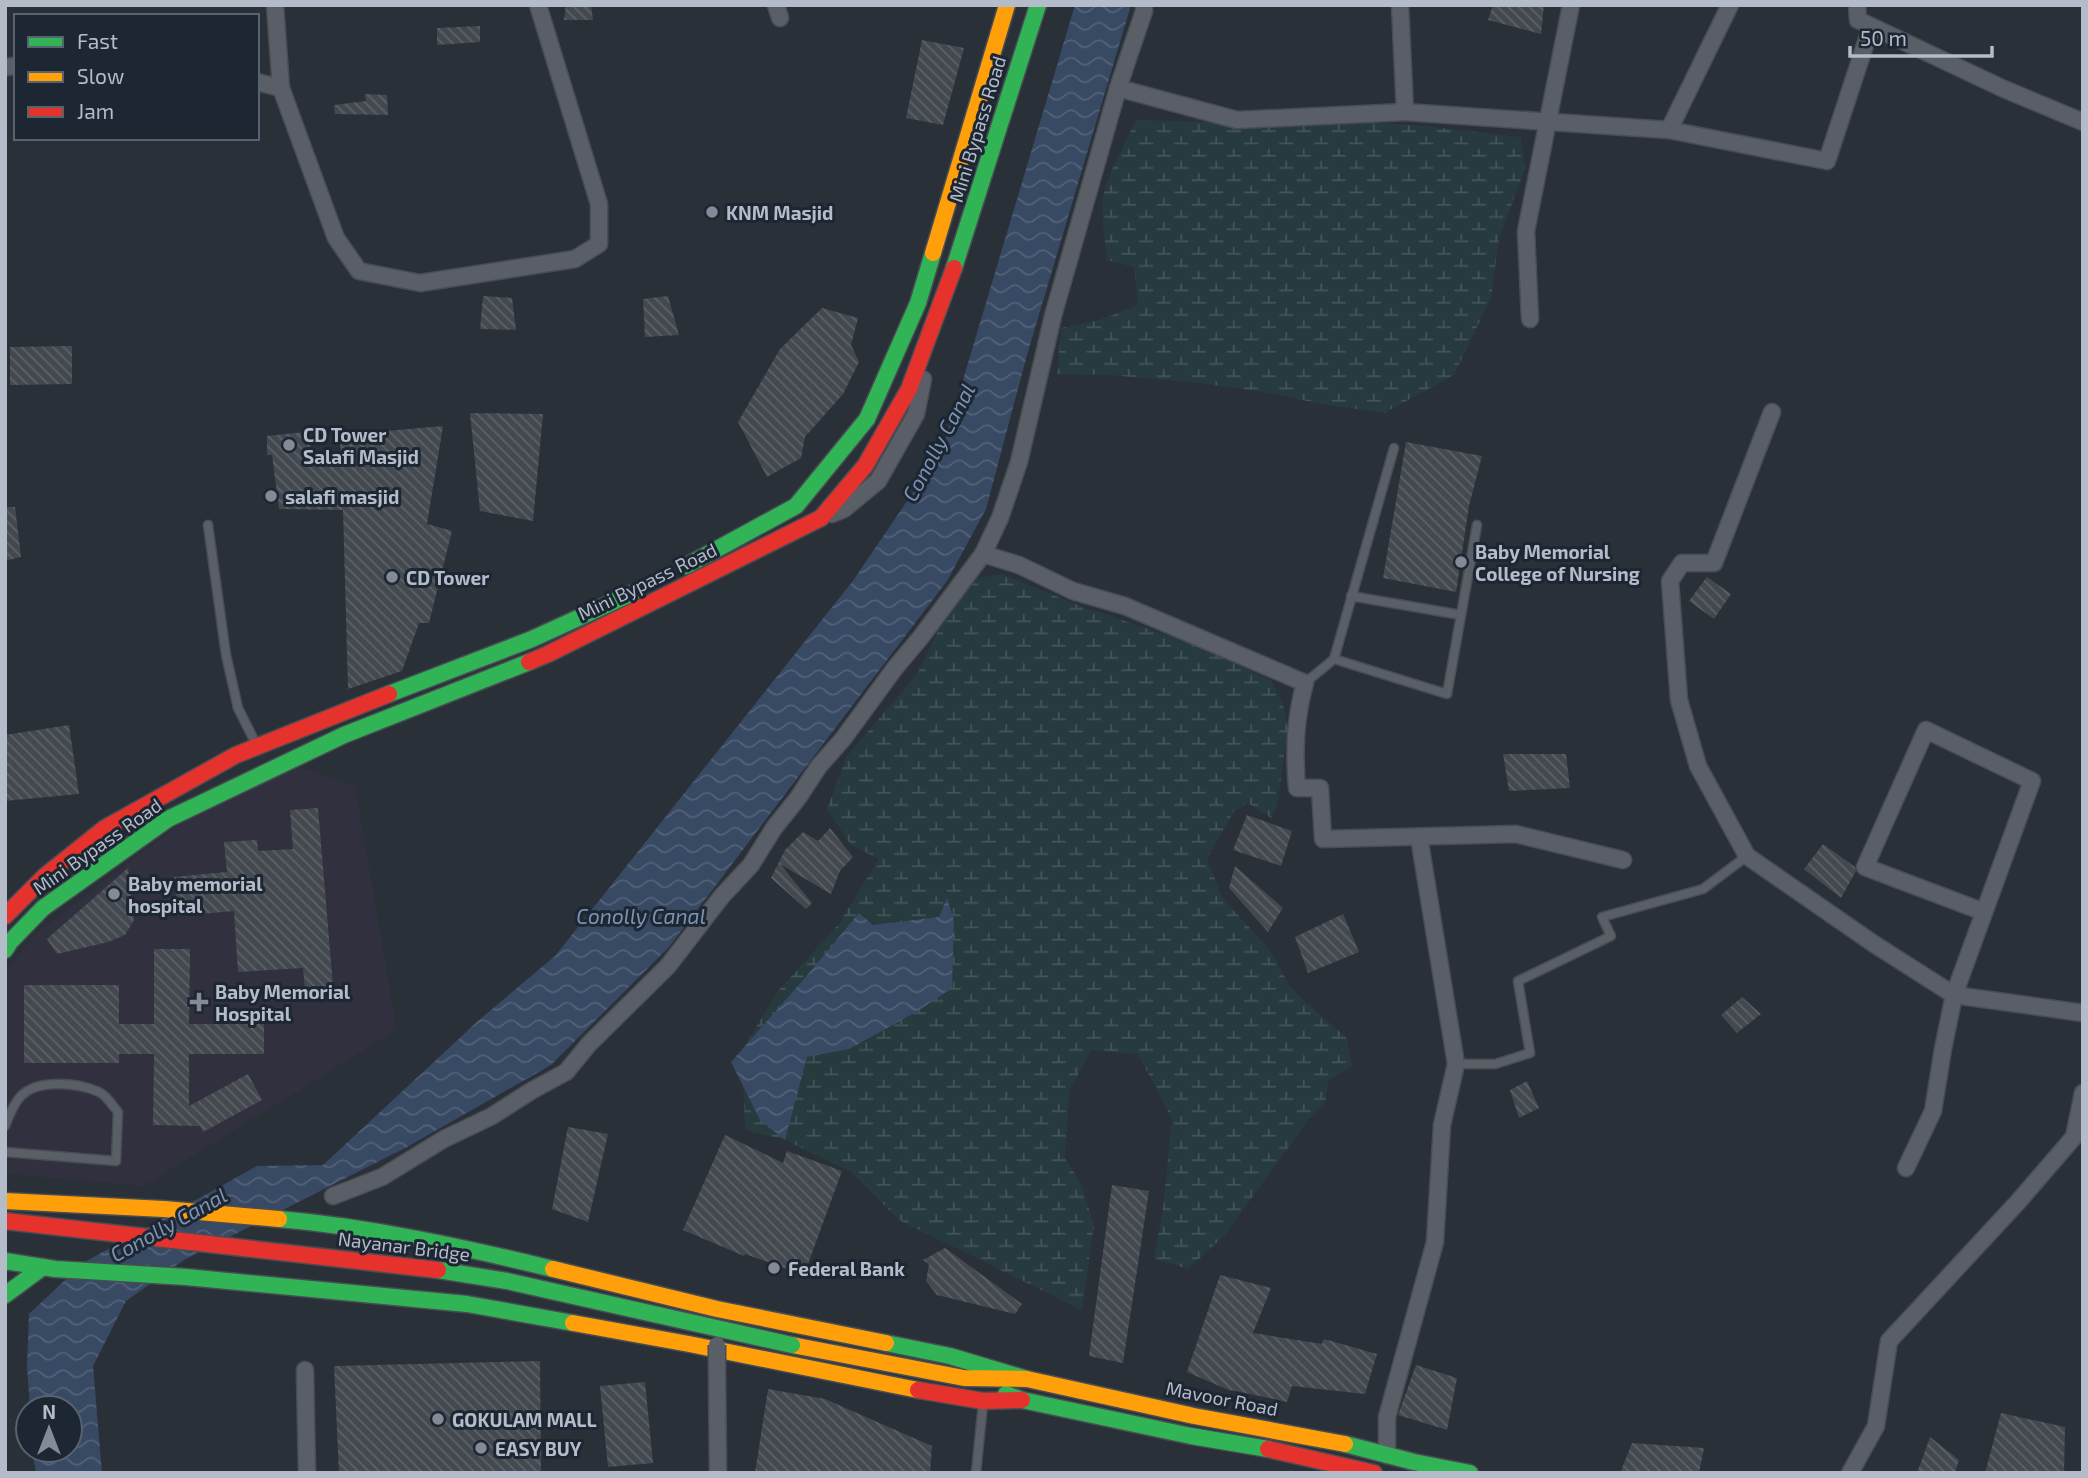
<svg xmlns="http://www.w3.org/2000/svg" width="2088" height="1478" font-family="'Exo 2',sans-serif">
	<style>
		.medical { fill: #31303e }
		.wetland { fill: url(#wetland-marsh) }
		.water { fill: url(#water-waves) }
		.building { fill: url(#building-back-hatch) }
		.lines { fill: none; stroke-linecap: round; stroke-linejoin: round }
		.lane-casing { stroke: #484c53; stroke-width: 11 }
		.street-casing { stroke: #484c53; stroke-width: 19 }
		.fast-casing { stroke: #484c53; stroke-width: 19 }
		.slow-casing { stroke: #484c53; stroke-width: 19 }
		.jam-casing { stroke: #484c53; stroke-width: 19 }
		.lane { stroke: #5a5e66; stroke-width: 8 }
		.street { stroke: #5a5e66; stroke-width: 16 }
		.fast { stroke: #30b455; stroke-width: 16 }
		.slow { stroke: #ff9f0a; stroke-width: 16 }
		.jam { stroke: #e5322d; stroke-width: 16 }
		.street-bridge-casing { stroke: #484c53; stroke-width: 19; stroke-linecap: butt }
		.fast-bridge-casing { stroke: #484c55; stroke-width: 19; stroke-linecap: butt }
		.jam-bridge-casing { stroke: #484c55; stroke-width: 19; stroke-linecap: butt }
		.street-bridge { stroke: #5a5e66; stroke-width: 16 }
		.fast-bridge { stroke: #30b455; stroke-width: 16 }
		.jam-bridge { stroke: #e5322d; stroke-width: 16 }
		.poi-dot { fill: #848b96; stroke: #1d2633; stroke-width: 2.5 }
		.labels { text-anchor: middle; dominant-baseline: central; stroke-width: 6; stroke-linejoin: round; paint-order: stroke }
		.street-label { font-size: 19px; fill: #b4bcc9; stroke: #1d2633 }
		.poi-label { font-size: 19px; font-weight: bold; fill: #b4bcc9; stroke: #1d2633; text-anchor: start }
		.water-label { font-size: 21px; font-style: italic; fill: #7c92b1; stroke: #1d2633 }
	</style>
	<defs>
		<pattern id="wetland-marsh" width="20" height="14" patternUnits="userSpaceOnUse" patternTransform="scale(1.75)"><rect width="20" height="14" fill="#273a3e"/><path d="M1 5h8M5 5V1M11 12h8M15 12V8" fill="none" stroke="#445559"/></pattern>
		<pattern id="water-waves" width="16" height="10" patternUnits="userSpaceOnUse" patternTransform="scale(1.75)"><rect width="16" height="10" fill="#384963"/><path d="M0 5q4-4 8 0t8 0" fill="none" stroke="#526178"/></pattern>
		<pattern id="building-back-hatch" width="6" height="6" patternUnits="userSpaceOnUse" patternTransform="scale(1.75)"><rect width="6" height="6" fill="#444950"/><path d="M-1 5l2 2M0 0l6 6M5-1l2 2" fill="none" stroke="#5d6168"/></pattern>
	</defs>
	<rect width="100%" height="100%" fill="#2a3038"/>
	<path class="medical" d="M299,767l56,18 42,245 -253,156 -139,-12v-200l30,-40 150,-114z"/>
	<g class="wetland">
		<path d="M1135,120l107,3 106,-2 75,5 98,11 4,31 -26,71 -8,59 -37,77 -70,38 -57,-8 -63,-13 -73,-10 -81,-7 -53,-1 4,-46 38,-8 39,-15 -4,-38 -27,-7c-1,-16 -7,-48 -4,-62 5,-28 23,-52 32,-78z"/>
		<path d="M1002,574l81,33 108,36 80,37 11,21 6,25 -11,81 -6,11 -23,-15 -14,8 -27,48 16,40 40,43 13,18 13,25 13,14 45,39 5,28 -23,14 -4,23 -16,16 -85,117 -36,33 -34,-10 9,-50 9,-90 -34,-65 -47,-4 -21,40 -5,67 17,29 12,39 -12,85 -183,-90 -49,-49 -65,-31 -40,-10 -3,-80 36,-59 60,-66 41,-66 -28,-14 -24,-36 20,-53 70,-82 22,-45 35,-50z"/>
	</g>
	<g class="water">
		<path d="M1075,5h56l-104,350 -41,154 -39,72 -278,366 -118,118 -144,82 -223,113 -58,41 -33,65 9,107h-66l-4,-23h38v-42h-40l-3,-42 2,-52 54,-51 174,-97 66,-1 156,-145 76,-64 297,-374 90,-132z"/>
		<path d="M947,898l7,23 -2,67 -36,24 -67,37 -42,8 -22,83 -25,-20 -29,-58 73,-83 55,-66 14,12 66,-8z"/>
	</g>
	<g class="building">
		<path d="M566,5h25l2,15h-29z"/>
		<path d="M1493,5h51l-3,29 -53,-14z"/>
		<path d="M480,26v16l-43,3v-17z"/>
		<path d="M922,40l42,8 -21,77 -37,-7z"/>
		<path d="M365,94l22,1 1,20 -53,-1 -1,-9 32,-4z"/>
		<path d="M483,296l29,2 4,32 -36,-1z"/>
		<path d="M668,296l11,39 -34,2 -2,-38z"/>
		<path d="M822,308l36,10 -7,27 8,17 -16,32 -38,43 -4,21 -34,19 -29,-55 42,-73z"/>
		<path d="M72,346v38l-62,1v-38z"/>
		<path d="M470,413l73,1 -10,107 -53,-10z"/>
		<path d="M443,426l-16,98 25,7 -23,92h-10l-17,48 -54,18 -5,-179 -64,-1 -7,-54h-5v-19l38,-4 11,30 25,1 -1,-28z"/>
		<path d="M1406,442l76,14 -13,50 -13,86 -73,-14z"/>
		<path d="M5,507h10l6,50 -16,4z"/>
		<path d="M1707,577l24,17 -17,25 -25,-18z"/>
		<path d="M69,725l10,69 -74,7v-66z"/>
		<path d="M1503,754h63l4,34 -61,3z"/>
		<path d="M318,808l16,190 -28,2 -3,-32 -65,4 -4,-61 -56,5 -4,-39 53,-5 -3,-30 33,-2 1,11 35,-2 -3,-39z"/>
		<path d="M1247,815l45,16 -11,35 -48,-16z"/>
		<path d="M830,828l23,29 -13,14 -9,23 -51,-30 32,39 -6,6 -35,-31 14,-28 18,-18 15,9z"/>
		<path d="M1823,844l32,23 1,4 -15,27 -37,-29z"/>
		<path d="M1235,866l48,42 -15,24 -39,-44z"/>
		<path d="M128,868l6,52 -9,15 -17,7 -51,12 -10,-15z"/>
		<path d="M1343,914l16,38 -51,21 -13,-36z"/>
		<path d="M154,949h36l-1,75h75v30h-75v52l59,-32 14,26 -59,32 -3,-6 -47,-1 1,-71h-35v9h-95v-78h95v39h35z"/>
		<path d="M1742,997l19,17 -24,19 -16,-18z"/>
		<path d="M1527,1081l12,27 -20,10 -9,-28z"/>
		<path d="M568,1127l40,7 -20,88 -36,-13z"/>
		<path d="M725,1135l58,28 4,-12 55,20 -38,104 -59,-21 -1,2 -61,-26z"/>
		<path d="M1112,1185l37,6 -26,172 -34,-7z"/>
		<path d="M945,1248l77,56 -7,10 -78,-19 -11,-14 3,-17 -6,-4z"/>
		<path d="M1220,1275l51,13 -18,45 69,11 2,-5 53,15 -12,40 -73,-8 -5,16 -56,-12v1l-44,-19z"/>
		<path d="M540,1361l1,112h-202l-5,-107z"/>
		<path d="M1416,1365l41,13 -10,52 -49,-15z"/>
		<path d="M645,1382l8,81 -45,4 -8,-81z"/>
		<path d="M768,1389l57,10 107,47 -2,27h-175z"/>
		<path d="M2001,1413l64,14 -1,46h-79z"/>
		<path d="M1930,1437l29,23 -4,13h-38z"/>
		<path d="M1632,1443l72,5 -5,25h-79z"/>
	</g>
	<g class="lines">
		<defs>
			<g id="lane">
				<path d="M208,525l18,130 12,53 18,36"/>
				<path d="M1351,596l110,19"/>
				<path d="M1334,659l113,35 30,-169"/>
				<path d="M1305,683l29,-24 60,-211"/>
				<path d="M1456,1064h39l35,-11 -12,-72 93,-45 -9,-19 101,-28 44,-33"/>
				<path d="M5,1126c4,-10 8,-21 15,-29 17,-19 59,-14 79,-5 7,3 14,14 19,20l-2,49 -111,-9"/>
				<path d="M976,1473l7,-69"/>
			</g>
			<g id="street">
				<path d="M776,5l4,13"/>
				<path d="M1400,5l5,107 264,18"/>
				<path d="M1730,5l-61,125 158,31 44,-134"/>
				<path d="M1857,5l1,15 146,69 79,33"/>
				<path d="M5,67l11,-1"/>
				<path d="M257,82l24,6 -6,-83"/>
				<path d="M281,88l55,150 23,33 61,12 155,-24 24,-15v-40l-61,-199"/>
				<path d="M1118,88l119,32 168,-8"/>
				<path d="M1530,319l-4,-88 45,-226"/>
				<path d="M1772,412l-58,151h-32l-12,18 9,119 19,66 49,90 127,88 80,51 -11,54 -10,62 -27,57"/>
				<path d="M832,514l12,-5 34,-28 38,-67 7,-35"/>
				<path d="M983,554l17,-36 19,-56 34,-146 65,-228 26,-77v-6"/>
				<path d="M1984,912l-119,-45 61,-137 106,51 -78,214 129,18"/>
				<path d="M333,1196l49,-19 62,-38 48,-23 39,-25 35,-19 23,-28 79,-78 54,-70 29,-31 23,-37 24,-30 21,-32 24,-27 52,-71 26,-31 62,-83 36,11 54,26 52,15 180,77c-10,36 -11,68 -8,105h23l3,51 193,-5 107,26"/>
				<path d="M717,1367l1,106"/>
				<path d="M305,1370l2,103"/>
				<path d="M1387,1455v-38l48,-175 7,-117 14,-61 -37,-227"/>
				<path d="M1850,1473l26,-47 13,-85 128,-138 57,-66 9,-44"/>
			</g>
			<g id="fast">
				<path d="M954,268l84,-263"/>
				<path d="M686,566l110,-60 71,-87 51,-116 15,-50"/>
				<path d="M389,694l143,-55 101,-46"/>
				<path d="M5,950l5,-8 33,-34 125,-89 176,-84 185,-73"/>
				<path d="M279,1219c92,8 184,28 274,50"/>
				<path d="M5,1261l50,8 131,8 281,27 106,19"/>
				<path d="M5,1295l38,-28"/>
				<path d="M886,1343l64,13 77,23"/>
				<path d="M1006,1394l16,6 169,36 77,13"/>
				<path d="M1345,1444l69,18 56,11"/>
			</g>
			<g id="slow">
				<path d="M933,253l74,-248"/>
				<path d="M5,1201l159,8 115,10"/>
				<path d="M553,1269l164,40 169,34"/>
				<path d="M573,1323l116,21 229,46"/>
				<path d="M792,1345l172,33 63,1 167,37 151,28"/>
			</g>
			<g id="jam">
				<path d="M529,662l19,-8 273,-136 44,-52 44,-77 45,-121"/>
				<path d="M5,916l40,-40 60,-48 131,-73 153,-61"/>
				<path d="M918,1390l65,11 39,-1"/>
				<path d="M1268,1449l106,24"/>
			</g>
		</defs>
		<use href="#lane" class="lane-casing"/>
		<use href="#street" class="street-casing"/>
		<use href="#fast" class="fast-casing"/>
		<use href="#slow" class="slow-casing"/>
		<use href="#jam" class="jam-casing"/>
		<use href="#lane" class="lane"/>
		<use href="#street" class="street"/>
		<use href="#fast" class="fast"/>
		<use href="#slow" class="slow"/>
		<use href="#jam" class="jam"/>
		<defs>
			<path id="street-bridge" d="M717,1345v22"/>
			<path id="fast-bridge" d="M438,1270l69,11 285,64"/>
			<path id="jam-bridge" d="M5,1221l433,49"/>
		</defs>
		<use href="#street-bridge" class="street-bridge-casing"/>
		<use href="#fast-bridge" class="fast-bridge-casing"/>
		<use href="#jam-bridge" class="jam-bridge-casing"/>
		<use href="#street-bridge" class="street-bridge"/>
		<use href="#fast-bridge" class="fast-bridge"/>
		<use href="#jam-bridge" class="jam-bridge"/>
	</g>
	<g class="poi-dot">
		<circle cx="712" cy="212" r="7"/>
		<circle cx="289" cy="445" r="7"/>
		<circle cx="271" cy="496" r="7"/>
		<circle cx="1461" cy="562" r="7"/>
		<circle cx="392" cy="577" r="7"/>
		<circle cx="114" cy="894" r="7"/>
		<path d="M195.5 991.5h7v7h7v7h-7v7h-7v-7h-7v-7h7z"/>
		<circle cx="774" cy="1268" r="7"/>
		<circle cx="438" cy="1419" r="7"/>
		<circle cx="481" cy="1448" r="7"/>
	</g>
	<g class="labels">
		<g class="street-label">
			<text transform="translate(977 129) rotate(-73)">Mini Bypass Road</text>
			<text transform="translate(647 581) rotate(-26)">Mini Bypass Road</text>
			<text transform="translate(97 846) rotate(-35)">Mini Bypass Road</text>
			<text transform="translate(404 1246) rotate(7)">Nayanar Bridge</text>
			<text transform="translate(1222 1398) rotate(11)">Mavoor Road</text>
		</g>
		<g class="poi-label">
			<text x="726" y="212">KNM Masjid</text>
			<text x="303" y="434">CD Tower<tspan x="303" dy="22">Salafi Masjid</tspan></text>
			<text x="285" y="496">salafi masjid</text>
			<text x="1475" y="551">Baby Memorial<tspan x="1475" dy="22">College of Nursing</tspan></text>
			<text x="406" y="577">CD Tower</text>
			<text x="128" y="883">Baby memorial<tspan x="128" dy="22">hospital</tspan></text>
			<text x="215" y="991">Baby Memorial<tspan x="215" dy="22">Hospital</tspan></text>
			<text x="788" y="1268">Federal Bank</text>
			<text x="452" y="1419">GOKULAM MALL</text>
			<text x="495" y="1448">EASY BUY</text>
		</g>
		<g class="water-label">
			<text transform="translate(938 442) rotate(-62)">Conolly Canal</text>
			<text x="641" y="915">Conolly Canal</text>
			<text transform="translate(168 1224) rotate(-29)">Conolly Canal</text>
		</g>
	</g>
	<rect width="2088" height="1478" fill="none" stroke="#b4bcc9" stroke-width="14"/>
	<rect x="14" y="14" width="245" height="126" fill="#1d2633" stroke="#59626f" stroke-width="2"/>
	<rect x="28" y="37" width="35" height="10" fill="#30b455" stroke="#59626f" stroke-width="2"/>
	<text x="77" y="49" font-size="21" fill="#b4bcc9">Fast</text>
	<rect x="28" y="72" width="35" height="10" fill="#ff9f0a" stroke="#59626f" stroke-width="2"/>
	<text x="77" y="84" font-size="21" fill="#b4bcc9">Slow</text>
	<rect x="28" y="107" width="35" height="10" fill="#e5322d" stroke="#59626f" stroke-width="2"/>
	<text x="77" y="119" font-size="21" fill="#b4bcc9">Jam</text>
	<g transform="translate(49 1429)"><circle r="33" fill="#1d2633" stroke="#59626f" stroke-width="2"/>
	<path d="M0-5L12 26L0 18L-12 26Z" fill="#848b96"/>
	<text y="-10" font-size="19" font-weight="bold" text-anchor="middle" fill="#b4bcc9">N</text>
	</g>
	<path d="M1850 46v10h142v-10" fill="none" stroke="#b4bcc9" stroke-width="3.5"/>
	<text x="1860" y="46" font-size="21" fill="#b4bcc9" stroke="#1d2633" stroke-width="5" paint-order="stroke">50 m</text>
</svg>
